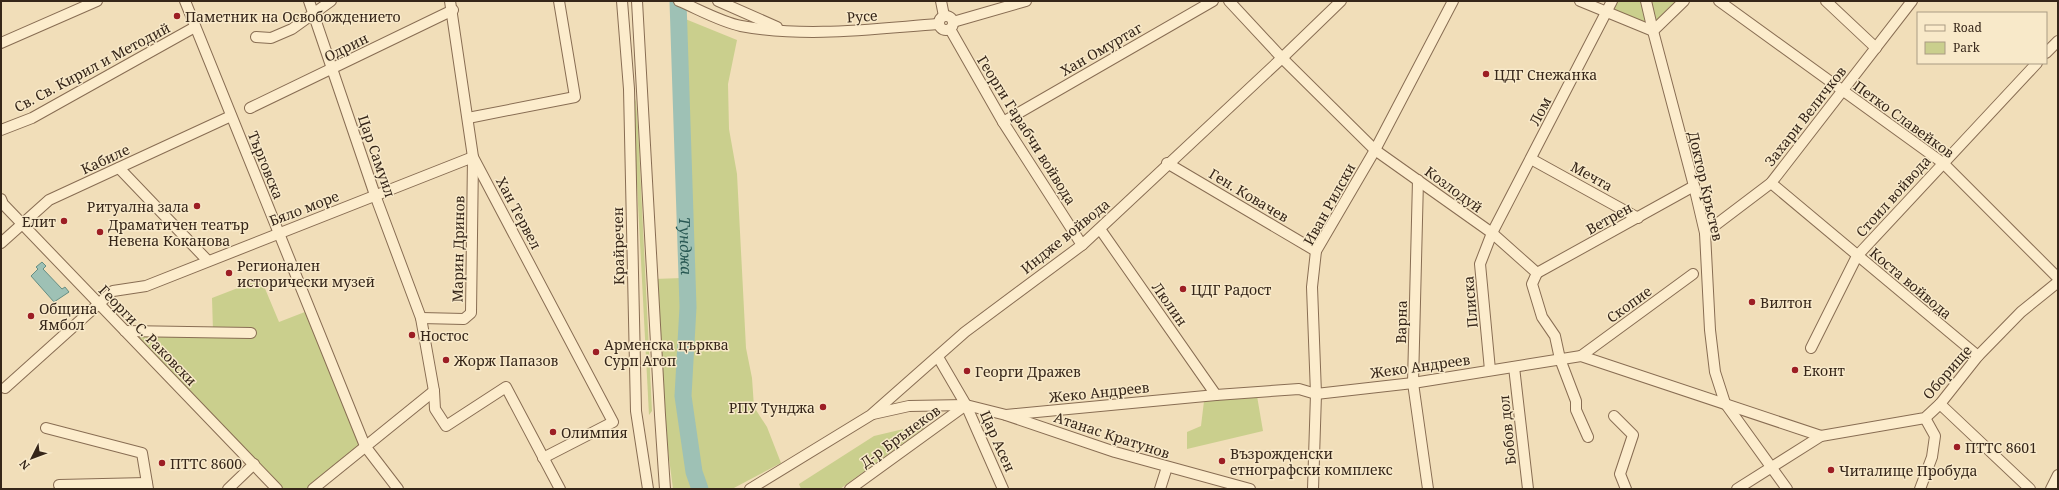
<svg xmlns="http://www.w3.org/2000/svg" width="2059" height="490" font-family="'Noto Serif',serif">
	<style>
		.green { fill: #cacf8d }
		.water { fill: #9ec1b5; stroke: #668e83 }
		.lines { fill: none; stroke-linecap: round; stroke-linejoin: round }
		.river { stroke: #9ec1b5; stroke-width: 17 }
		.minor-casing { stroke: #886d53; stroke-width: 12 }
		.minor { stroke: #fceccc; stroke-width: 10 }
		.poi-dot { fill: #9c1e24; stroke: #f8e9c9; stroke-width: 1.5 }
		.labels { text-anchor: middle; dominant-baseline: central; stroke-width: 3; stroke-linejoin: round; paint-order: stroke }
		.poi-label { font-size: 14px; fill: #362619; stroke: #f8e9c9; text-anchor: start }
		.street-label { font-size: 14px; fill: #362619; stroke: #f8e9c9 }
		.water-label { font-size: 15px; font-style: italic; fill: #275752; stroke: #f8e9c9 }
	</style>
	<rect width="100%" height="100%" fill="#f1deb9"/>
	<g class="green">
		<path d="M1612,1h72l-31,30 -46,-18z"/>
		<path d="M673,14l64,26 -9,44 1,45 8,45 9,174 6,30 2,29 13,20 14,36 -49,26h-59l-12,-93 -7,-117 28,-1z"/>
		<path d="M632,88l4,14 2,25 14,284 -3,4z"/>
		<path d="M261,279l18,43 31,-12 55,136 -52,43h-36l-152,-158h88l-1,-33z"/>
		<path d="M1257,396l6,35 -76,18v-17l14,-6 3,-25z"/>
		<path d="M912,427l12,1 -84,61h-39l-2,-5 75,-48z"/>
	</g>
	<path class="water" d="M42,262l4,4 -3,3 19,20 3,-2 4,5 -15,10 -23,-26 7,-7 -2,-2z"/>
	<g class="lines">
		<path class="river" id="s1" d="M678,1l10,306 -5,89 11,76 6,17"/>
		<defs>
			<g id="minor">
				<path d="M185,1l180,445 33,43"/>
				<path d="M309,1l66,194 46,123 13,73 1,18 11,17 60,-39 54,102"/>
				<path d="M450,1l23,156 140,265 -70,36"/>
				<path d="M622,1l7,88 7,322 12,78"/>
				<path d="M637,1l23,414 5,74"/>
				<path d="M679,1c19,8 42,21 62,25 65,12 131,3 197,-2"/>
				<path d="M718,1l59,26"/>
				<path d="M941,1l3,15"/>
				<path d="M1229,1l53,57 93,92 117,83 45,40 -5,11 10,33 13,19 5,23 16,42v9l12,27"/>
				<path d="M1580,1l73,30"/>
				<path d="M1646,1l7,30 41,155 11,47 5,97 5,42 10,31 62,86"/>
				<path d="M1719,1l224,162 115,115"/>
				<path d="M1826,1l50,47"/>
				<circle cx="946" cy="23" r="7"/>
				<path d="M953,22l73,-21"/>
				<path d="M950,29l53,93 79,123"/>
				<path d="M1653,31l31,-30"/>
				<path d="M256,37l15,1 21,-9 39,-28"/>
				<path d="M1,43l96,-42"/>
				<path d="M2046,53l12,-12"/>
				<path d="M250,108l203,-98"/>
				<path d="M468,118l107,-21 -16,-96"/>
				<path d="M1003,122l210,-121"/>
				<path d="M1,130l31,-12 163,-91"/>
				<path d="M1531,159l107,59"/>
				<path d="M1167,163l149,88"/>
				<path d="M119,168l89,93"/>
				<path d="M1418,180l-5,203 15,106"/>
				<path d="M1771,183l207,173"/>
				<path d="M1,199l2,5 274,285"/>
				<path d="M1100,229l116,166"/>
				<path d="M1705,233l66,-50 141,-182"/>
				<path d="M1,243l48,-43 182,-84"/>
				<path d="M1537,273l157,-87"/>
				<path d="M125,331l126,2"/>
				<path d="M1811,348l46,-92 180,-193"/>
				<path d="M1581,356l112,-82"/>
				<path d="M938,357l28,48 37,84"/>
				<path d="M1514,367l14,122"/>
				<path d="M1490,370l-10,-106 12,-31 120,-232"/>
				<path d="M5,388l108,-97 33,-5 327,-129 -2,156 -7,6 -43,-1"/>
				<path d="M1940,404l90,85"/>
				<path d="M873,414l36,-8 57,-1 40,10 109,37 135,37"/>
				<path d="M1006,415l210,-20 83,-6 17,5 97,-11 168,-27 240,80"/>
				<path d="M1614,416l19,19 -13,39 6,15"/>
				<path d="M46,428l96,25 6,36"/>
				<path d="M59,485l88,-2"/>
				<path d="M228,489l26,-25"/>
				<path d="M313,489l121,-98"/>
				<path d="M750,489l121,-74 94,-83 117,-87 200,-187 59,-57"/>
				<path d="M850,489l116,-84"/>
				<path d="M1160,489l7,-22"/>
				<path d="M1313,489l3,-95 -4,-107 4,-36 59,-101 78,-149"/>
				<path d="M1737,489l84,-53 104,-18 15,-14 38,-48 43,-44 37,-30"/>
				<path d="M1920,489l12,-32 3,-21 -10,-18"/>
				<path d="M2051,489l7,-14"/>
			</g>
		</defs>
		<use href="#minor" class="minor-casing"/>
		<use href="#minor" class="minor"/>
	</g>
	<g class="poi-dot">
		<circle cx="177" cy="16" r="4"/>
		<circle cx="1486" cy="74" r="4"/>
		<circle cx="197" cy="206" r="4"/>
		<circle cx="64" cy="221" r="4"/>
		<circle cx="100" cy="232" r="4"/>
		<circle cx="229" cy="273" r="4"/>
		<circle cx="1183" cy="289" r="4"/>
		<circle cx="1752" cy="302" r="4"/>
		<circle cx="31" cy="316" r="4"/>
		<circle cx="412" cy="335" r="4"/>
		<circle cx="596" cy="352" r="4"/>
		<circle cx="446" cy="360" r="4"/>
		<circle cx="1795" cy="370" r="4"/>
		<circle cx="967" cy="371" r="4"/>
		<circle cx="823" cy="407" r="4"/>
		<circle cx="553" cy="432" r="4"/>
		<circle cx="1957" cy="447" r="4"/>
		<circle cx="1222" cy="461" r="4"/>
		<circle cx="162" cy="463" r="4"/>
		<circle cx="1831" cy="470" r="4"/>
	</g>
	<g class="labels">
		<g class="poi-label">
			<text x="185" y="16">Паметник на Освобождението</text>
			<text x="1494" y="74">ЦДГ Снежанка</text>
			<text x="189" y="206" text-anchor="end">Ритуална зала</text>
			<text x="56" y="221" text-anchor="end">Елит</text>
			<text x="108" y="224">Драматичен театър<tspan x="108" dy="16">Невена Коканова</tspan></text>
			<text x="237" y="265">Регионален<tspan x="237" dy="16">исторически музей</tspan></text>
			<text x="1191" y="289">ЦДГ Радост</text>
			<text x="1760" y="302">Вилтон</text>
			<text x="39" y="308">Община<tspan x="39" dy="16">Ямбол</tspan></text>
			<text x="420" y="335">Ностос</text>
			<text x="604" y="344">Арменска църква<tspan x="604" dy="16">Сурп Агоп</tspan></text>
			<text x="454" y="360">Жорж Папазов</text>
			<text x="1803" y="370">Еконт</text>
			<text x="975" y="371">Георги Дражев</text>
			<text x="815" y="407" text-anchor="end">РПУ Тунджа</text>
			<text x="561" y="432">Олимпия</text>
			<text x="1965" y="447">ПТТС 8601</text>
			<text x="1230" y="453">Възрожденски<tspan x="1230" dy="16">етнографски комплекс</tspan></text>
			<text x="170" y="463">ПТТС 8600</text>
			<text x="1839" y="470">Читалище Пробуда</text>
		</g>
		<g class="street-label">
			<text transform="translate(862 16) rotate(-4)">Русе</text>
			<text transform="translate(346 47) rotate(-26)">Одрин</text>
			<text transform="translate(1101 49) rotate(-30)">Хан Омуртаг</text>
			<text transform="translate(92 67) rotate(-28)">Св. Св. Кирил и Методий</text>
			<text transform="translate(1540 111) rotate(-63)">Лом</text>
			<text transform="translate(1805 116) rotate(-52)">Захари Величков</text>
			<text transform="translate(1904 119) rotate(36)">Петко Славейков</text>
			<text transform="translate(1027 130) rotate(58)">Георги Гарабчи войвода</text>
			<text transform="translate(377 156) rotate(71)">Цар Самуил</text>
			<text transform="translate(105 159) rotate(-25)">Кабиле</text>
			<text transform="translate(266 165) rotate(68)">Търговска</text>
			<text transform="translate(1592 176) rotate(29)">Мечта</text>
			<text transform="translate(1706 186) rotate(77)">Доктор Кръстев</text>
			<text transform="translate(1454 189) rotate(36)">Козлодуй</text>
			<text transform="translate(1249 195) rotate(31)">Ген. Ковачев</text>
			<text transform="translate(1893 196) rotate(-48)">Стоил войвода</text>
			<text transform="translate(1329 204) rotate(-61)">Иван Рилски</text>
			<text transform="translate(304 208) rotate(-21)">Бяло море</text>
			<text transform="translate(519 213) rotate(62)">Хан Тервел</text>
			<text transform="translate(1609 218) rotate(-29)">Ветрен</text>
			<text transform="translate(1065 236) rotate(-39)">Индже войвода</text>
			<text transform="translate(618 246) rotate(-91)">Крайречен</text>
			<text transform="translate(458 249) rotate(-89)">Марин Дринов</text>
			<text transform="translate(1911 283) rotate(40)">Коста войвода</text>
			<text transform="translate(1470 302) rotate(-95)">Плиска</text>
			<text transform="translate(1170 304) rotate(55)">Люлин</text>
			<text transform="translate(1629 304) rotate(-36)">Скопие</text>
			<text transform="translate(1401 322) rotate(-89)">Варна</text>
			<text transform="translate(148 335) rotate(46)">Георги С. Раковски</text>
			<text transform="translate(1420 366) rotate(-8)">Жеко Андреев</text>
			<text transform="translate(1947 372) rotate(-49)">Оборище</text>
			<text transform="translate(1099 392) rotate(-6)">Жеко Андреев</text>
			<text transform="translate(1507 430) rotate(-96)">Бобов дол</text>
			<text transform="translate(1112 435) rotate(18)">Атанас Кратунов</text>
			<text transform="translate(900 436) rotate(-36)">Д-р Брънеков</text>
			<text transform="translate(998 441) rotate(66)">Цар Асен</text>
		</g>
		<g class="water-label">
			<text stroke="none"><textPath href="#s1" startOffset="245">Тунджа</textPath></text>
		</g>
	</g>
	<rect width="2059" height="490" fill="none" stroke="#362619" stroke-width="4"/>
	<rect x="1917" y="12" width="130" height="52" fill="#f8e9c9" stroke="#aa9b83"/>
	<rect x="1925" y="25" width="20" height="6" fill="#fceccc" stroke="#aa9b83"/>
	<text x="1953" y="32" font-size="12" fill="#362619">Road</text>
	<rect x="1925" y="42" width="20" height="12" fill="#cacf8d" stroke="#aa9b83"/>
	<text x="1953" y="52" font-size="12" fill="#362619">Park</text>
	<g transform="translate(32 458) rotate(228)" stroke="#f8e9c9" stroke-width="3" paint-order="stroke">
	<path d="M0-3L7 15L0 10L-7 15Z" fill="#362619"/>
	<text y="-6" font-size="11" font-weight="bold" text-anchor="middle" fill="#362619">N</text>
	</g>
</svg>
